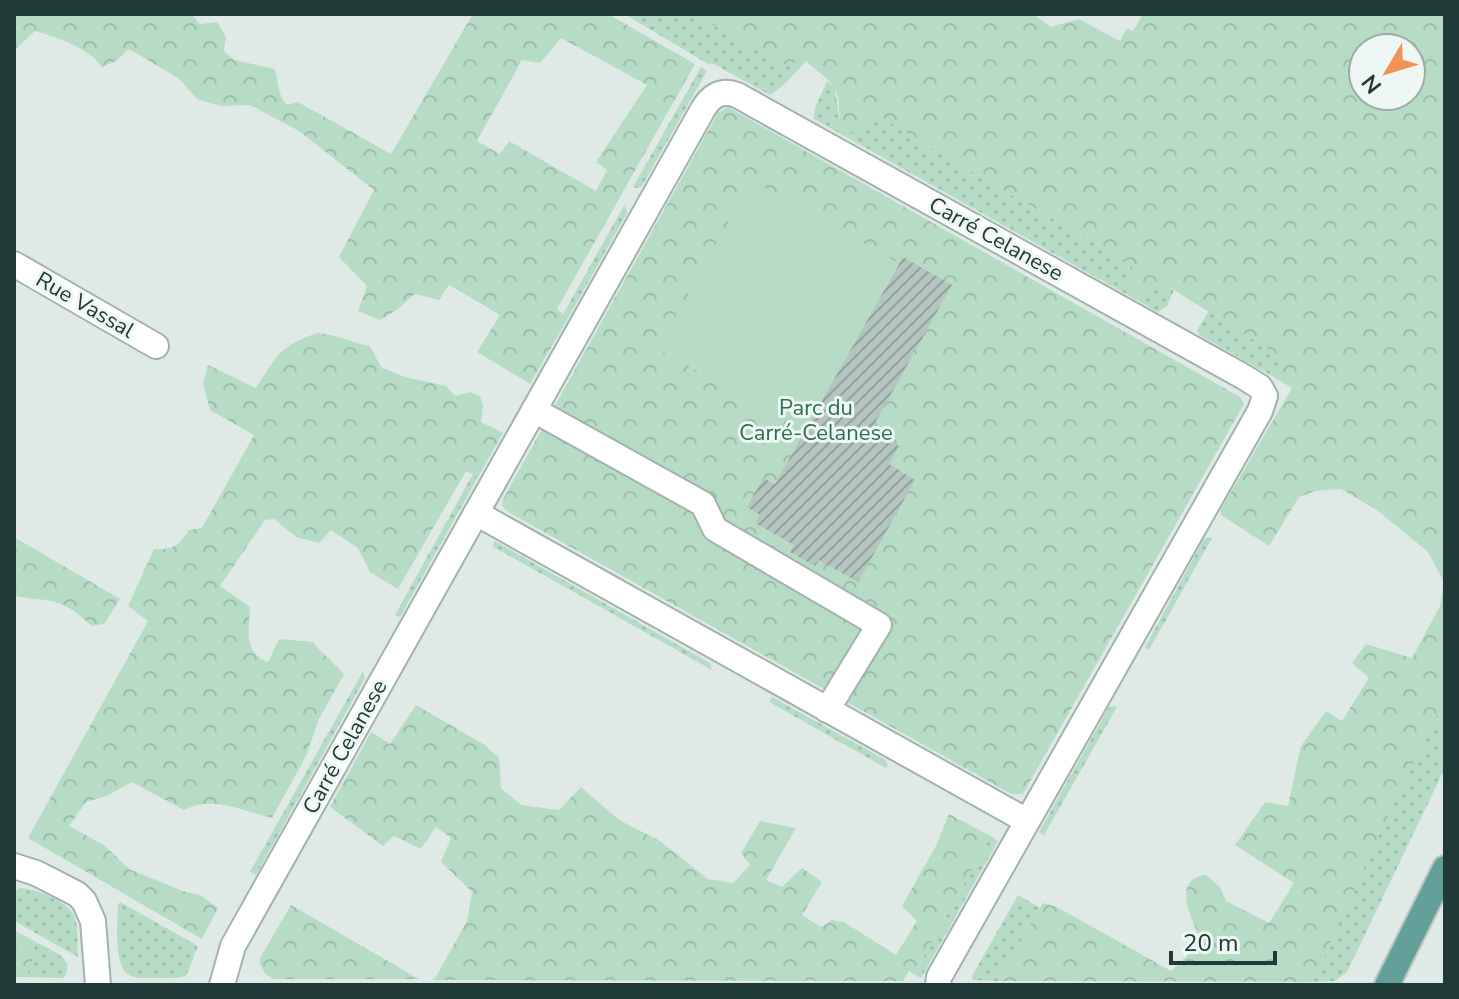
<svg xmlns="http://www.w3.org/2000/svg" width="1459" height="999" font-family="'Nunito Sans',sans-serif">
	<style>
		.grass { fill: url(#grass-dots) }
		.forest { fill: url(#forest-crowns); fill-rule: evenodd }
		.pitch { fill: #b7dcc6 }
		.building { fill: url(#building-hatch) }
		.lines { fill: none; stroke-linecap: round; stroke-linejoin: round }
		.minor-casing { stroke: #a2b2af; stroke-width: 28 }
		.major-casing { stroke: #bcc4c3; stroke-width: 28 }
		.minor { stroke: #fff; stroke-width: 24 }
		.major { stroke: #63a099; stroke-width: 24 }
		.labels { text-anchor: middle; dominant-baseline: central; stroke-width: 6; stroke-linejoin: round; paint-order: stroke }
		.street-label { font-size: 22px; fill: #203a37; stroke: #eff7f4 }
		.park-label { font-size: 22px; fill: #2a7050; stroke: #eff7f4 }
	</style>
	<defs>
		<pattern id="grass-dots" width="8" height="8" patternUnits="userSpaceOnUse" patternTransform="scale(2)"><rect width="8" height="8" fill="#b7dcc6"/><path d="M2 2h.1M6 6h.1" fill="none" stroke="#9dbeab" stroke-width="1.8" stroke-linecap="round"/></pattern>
		<pattern id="forest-crowns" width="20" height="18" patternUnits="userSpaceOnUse" patternTransform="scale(2)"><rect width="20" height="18" fill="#b7dcc6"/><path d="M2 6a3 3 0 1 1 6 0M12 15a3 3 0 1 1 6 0" fill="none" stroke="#9dbeab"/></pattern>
		<pattern id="building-hatch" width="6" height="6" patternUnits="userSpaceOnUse" patternTransform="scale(2)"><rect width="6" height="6" fill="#b4c5c0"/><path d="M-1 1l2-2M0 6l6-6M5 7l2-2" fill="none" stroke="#92a19d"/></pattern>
	</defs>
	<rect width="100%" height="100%" fill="#dfeae7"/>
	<g class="grass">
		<path d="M624,14h70l88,50 24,-3c-11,13 -23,26 -36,34l-58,-32 -2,2z"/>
		<path d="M701,67l6,4 -65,115 -4,2 -5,-1z"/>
		<path d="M827,81l8,7 4,29 26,10 10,-14 69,43 189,109 15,31 11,-8 15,2 -7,16 -9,6 -344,-193 1,-11z"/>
		<path d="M625,204l2,9 -55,98 -9,3z"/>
		<path d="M1209,311l73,47 -3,22 -80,-45 -2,-5z"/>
		<path d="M473,474l5,3 -78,140 -5,-2z"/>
		<path d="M1209,537l3,1 -63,112 -4,-3 59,-108z"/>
		<path d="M495,541l215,122 2,7 -220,-124z"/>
		<path d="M363,671l2,7 -109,197 -6,-3z"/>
		<path d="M772,697l112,62 4,6 -2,3 -117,-66z"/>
		<path d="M1445,699v69l-98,204 -12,9 -22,1 61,-139z"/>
		<path d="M1114,706l3,1 -73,128 -5,-3 70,-125z"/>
		<path d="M991,836l7,5 -77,137 -7,-4z"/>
		<path d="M20,888c16,1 50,13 55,30 4,12 2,27 3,39l-64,-36v-30z"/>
		<path d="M1018,895l22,13 -43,73 -24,-1 -1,-4z"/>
		<path d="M120,902l78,44 -12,30c-11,3 -21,2 -32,2 -9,0 -19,1 -26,-4 -15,-10 -10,-53 -10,-69z"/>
		<path d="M34,941c14,8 45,17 29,37l-38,-1 7,-12z"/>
	</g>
	<g class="forest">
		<path d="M14,14h177l9,10 17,-2 9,15 -2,14 10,9 41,9c4,14 2,25 12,36l11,-3 93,52 82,-140h135l87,50 -138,245 6,5 9,-3 -42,73 -53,-32 23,-37 -51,-30 -10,15 -24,-6 -17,15 -18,11 -22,-9 9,-25 -28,-29 35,-67 -75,-59 -49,-26 -30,1 -23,-7 -19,-21 -49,-29 -13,12 -14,6c-14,-20 -44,-29 -67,-36l-21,20zM561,38l86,47 -51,77 11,8 -11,21 -87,-50 -9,13 -23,-13 45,-81 18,3z"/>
		<path d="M694,14h339l18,13 28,-8 41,22 7,-13 6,3 10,-17h302v685l-70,144 -62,139 -316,-1 46,-78 14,4 114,64 30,-28c-6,-20 -33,-63 5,-68l14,12 6,14 43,22 25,-40 -59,-38 30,-43 23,4 13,-60 25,-35 16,10 27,-43 -17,-15 14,-19 46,14 28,-52 4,-24 -16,-30 -50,-41 -37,-22 -26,2 -16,6 -30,49 -48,-31v-6l71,-121 -13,-8 3,-22 -108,-68 -15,-2 -11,8 -10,-2 -9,-12 4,-17 -189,-109 -69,-43 -10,14 -10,7c-24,-11 -11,-27 -20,-45 -5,-10 -21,-20 -29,-28l-24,4zM1363,48h48v48h-48z"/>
		<path d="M728,107l512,290 4,7 -221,390h-12l-501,-281 -8,-7 1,-7 215,-386z"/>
		<path d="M317,333c19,1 34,10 53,13l11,21 24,10 41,9 9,10 15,-4 10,4 3,9 -2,17 22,11 -25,44 -12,-6 -68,118 -28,-17 -12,-24 -27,-18 -12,13 -23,-6 -22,-18 -9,1 -45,66 30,21c-1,23 -7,45 18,55l11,-23 33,3 32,32 -25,45 -13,37 -34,62c-31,-7 -57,-23 -88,-8l-52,-28 -26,14 -20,6 -17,24 35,19 25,24 54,22 17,4 18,13 -16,31 -174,-101 120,-217 -20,-15 26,-57c18,1 25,-3 35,-19l13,-2 52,-93 -44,-25 -7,-27 5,-18 48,23c21,-32 23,-42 61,-55z"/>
		<path d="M14,537l106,62 -16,25 -12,2c-34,-31 -37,-23 -78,-30z"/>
		<path d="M416,705l69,40 14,13 2,30 20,17 38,5 22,-23 38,33 41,21 48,38 25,4 17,-18 -9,-12 19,-32 36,7 -30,52 16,7 20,-19 20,14 -20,33 19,12 11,-7 12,2 52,33 21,-34 -15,-15 35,-62 12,-30 42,22 -77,138 -5,-3 -6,10 -469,-1 33,-59 5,-29 -31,-30 10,-24 -15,-11 -15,22 -27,-13 -11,10 -53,-39 41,-75 19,12z"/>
		<path d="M291,905l128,74h-145c-10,-5 -14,-10 -14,-21z"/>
		<path d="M14,930l20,11 -2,24 -7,12h-11z"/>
	</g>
	<path class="pitch" d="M751,181l148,82 -94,168 -147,-82z"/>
	<path class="building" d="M903,257l49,28 -81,145 28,16 -10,18 26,16 -57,102 -39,-22 -4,6 -25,-14 4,-7 -39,-22 5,-8 -13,-8 16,-29 12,6z"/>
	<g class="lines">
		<defs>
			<g id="minor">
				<path d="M14,264l142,82"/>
				<path d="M534,410l169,94 12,25 164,96 -52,85"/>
				<path d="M476,513l551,308"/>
				<path d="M14,866l22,7 41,21 7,7 9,20 5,64"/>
				<path d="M222,985l11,-39 469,-835c8,-15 19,-22 35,-16l507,282 16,10 5,9 -5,15 -321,566 -1,8"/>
			</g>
			<path id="major" d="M1387,985l58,-117"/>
		</defs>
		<use href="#minor" class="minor-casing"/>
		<use href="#major" class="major-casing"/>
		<use href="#minor" class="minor"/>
		<use href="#major" class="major"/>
	</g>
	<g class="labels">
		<g class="street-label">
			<text transform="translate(996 239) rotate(29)">Carré Celanese</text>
			<text transform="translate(85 305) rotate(30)">Rue Vassal</text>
			<text transform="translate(345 747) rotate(-61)">Carré Celanese</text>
		</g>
		<g class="park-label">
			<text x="816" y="408">Parc du<tspan x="816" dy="25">Carré-Celanese</tspan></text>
		</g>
	</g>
	<rect width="1459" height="999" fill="none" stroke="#203a37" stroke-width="32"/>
	<g transform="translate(1387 72) rotate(232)"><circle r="38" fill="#eff7f4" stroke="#9caba8" stroke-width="2"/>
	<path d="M0-6L14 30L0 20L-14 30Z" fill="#f29355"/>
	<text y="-12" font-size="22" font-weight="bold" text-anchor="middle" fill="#203a37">N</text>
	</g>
	<path d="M1171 951v12h104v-12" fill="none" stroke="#203a37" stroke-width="4"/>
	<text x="1183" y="951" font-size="24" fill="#203a37" stroke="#eff7f4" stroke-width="6" paint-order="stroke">20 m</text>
</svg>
